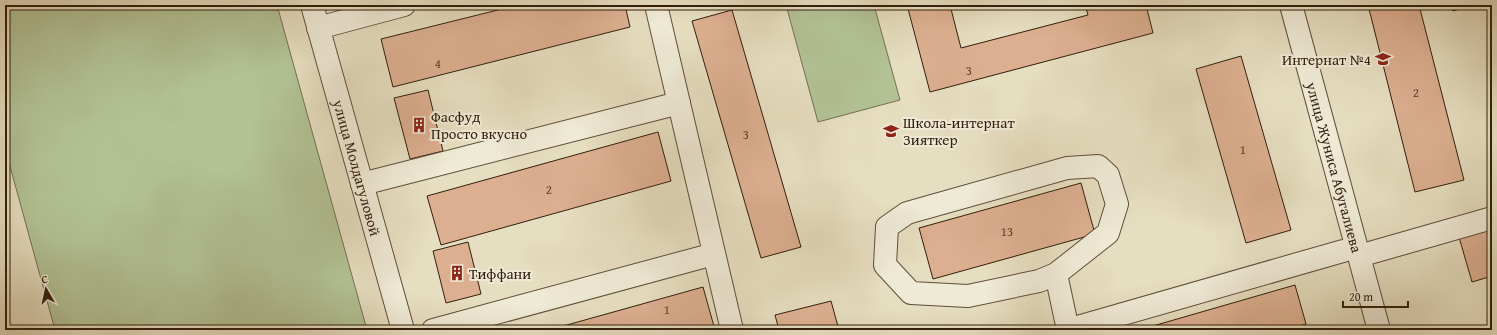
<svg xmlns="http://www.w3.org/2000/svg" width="1497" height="335" font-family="'Gentium Book Plus',serif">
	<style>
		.green { fill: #b2c295; stroke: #727050 }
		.building { fill: #dcaf90; stroke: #311e0c }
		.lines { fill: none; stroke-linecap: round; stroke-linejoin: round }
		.minor-casing { stroke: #5e4e39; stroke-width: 24 }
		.minor { stroke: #efead6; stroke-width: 22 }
		.labels { text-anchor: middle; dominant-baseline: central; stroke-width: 4; stroke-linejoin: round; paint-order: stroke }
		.number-label { font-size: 13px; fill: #5c422d }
		.poi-label { font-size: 15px; fill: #311e0c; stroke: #efead6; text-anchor: start }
		.street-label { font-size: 15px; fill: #311e0c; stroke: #efead6 }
	</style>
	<rect width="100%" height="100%" fill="#e6dec0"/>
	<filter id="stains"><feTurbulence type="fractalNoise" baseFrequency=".005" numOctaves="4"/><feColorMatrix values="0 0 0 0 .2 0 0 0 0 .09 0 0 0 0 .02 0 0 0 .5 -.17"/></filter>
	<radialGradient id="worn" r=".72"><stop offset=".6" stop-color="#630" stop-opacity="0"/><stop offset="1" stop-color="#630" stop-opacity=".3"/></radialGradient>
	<g class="green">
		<path d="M5,5h272l90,325h-312l-50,-182z"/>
		<path d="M786,5h88l26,95 -82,22z"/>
	</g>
	<g class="building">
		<path d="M518,5h107l5,22 -237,60 -12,-48z"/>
		<path d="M907,5h43l11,43 127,-33 -3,-10h61l7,28 -223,59z"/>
		<path d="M1368,5h51l45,175 -49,12z"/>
		<path d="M1451,5h23l-21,6z"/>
		<path d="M732,10l69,237 -40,11 -69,-237z"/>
		<path d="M1241,56l50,174 -45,13 -50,-174z"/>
		<path d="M428,90l15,61 -33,8 -16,-61z"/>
		<path d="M658,132l13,49 -230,64 -14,-49z"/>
		<path d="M1081,183l14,51 -162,45 -14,-51z"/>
		<path d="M1492,227v49l-20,6 -13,-45z"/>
		<path d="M468,242l13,52 -35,9 -13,-52z"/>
		<path d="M1295,285l11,39 -21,6h-146z"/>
		<path d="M703,287l12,43h-166z"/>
		<path d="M831,301l8,29h-60l-4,-15z"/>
	</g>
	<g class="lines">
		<defs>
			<g id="minor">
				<path id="s1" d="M312,5l91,325"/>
				<path d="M656,5l76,325"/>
				<path id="s2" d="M1291,5l88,325"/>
				<path d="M318,28l86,-23"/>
				<path d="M362,184l317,-81"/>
				<path d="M1359,256l133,-38"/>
				<path d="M1056,274l-17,7 -71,15 -57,-3 -26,-28 2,-38 20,-14 160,-45 31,-2 10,9 9,29 -9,29 -52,41 12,56"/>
				<path d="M433,330l281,-76"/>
				<path d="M1067,330l276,-79"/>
			</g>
		</defs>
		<use href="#minor" class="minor-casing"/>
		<use href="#minor" class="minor"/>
	</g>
	<defs>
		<symbol id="school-bare" viewBox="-9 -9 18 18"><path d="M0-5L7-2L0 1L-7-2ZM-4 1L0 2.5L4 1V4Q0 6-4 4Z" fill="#8f2418" stroke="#efead6" stroke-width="2.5" paint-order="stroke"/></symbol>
		<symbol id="building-bare" viewBox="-9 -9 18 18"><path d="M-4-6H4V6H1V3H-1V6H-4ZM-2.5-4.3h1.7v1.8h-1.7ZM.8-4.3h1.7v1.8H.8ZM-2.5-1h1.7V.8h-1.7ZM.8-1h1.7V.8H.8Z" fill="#8f2418" stroke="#efead6" stroke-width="2.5" paint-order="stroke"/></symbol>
	</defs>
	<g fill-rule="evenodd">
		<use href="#school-bare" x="1372" y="48" width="22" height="22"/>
		<use href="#building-bare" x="408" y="114" width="22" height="22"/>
		<use href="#school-bare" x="880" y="120" width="22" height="22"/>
		<use href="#building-bare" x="446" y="262" width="22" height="22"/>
	</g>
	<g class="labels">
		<g class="number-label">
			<text x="438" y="63">4</text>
			<text x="969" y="70">3</text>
			<text x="1416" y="92">2</text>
			<text x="746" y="134">3</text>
			<text x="1243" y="149">1</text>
			<text x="549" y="189">2</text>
			<text x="1007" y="231">13</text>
			<text x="667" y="309">1</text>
		</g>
		<g class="poi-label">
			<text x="1371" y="59" text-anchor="end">Интернат №4</text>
			<text x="431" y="116">Фасфуд<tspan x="431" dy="17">Просто вкусно</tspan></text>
			<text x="903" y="122">Школа-интернат<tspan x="903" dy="17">Зияткер</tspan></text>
			<text x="469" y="273">Тиффани</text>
		</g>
		<g class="street-label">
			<text stroke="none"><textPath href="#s1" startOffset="169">улица Молдагуловой</textPath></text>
			<text stroke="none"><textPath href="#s2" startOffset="168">улица Жуниса Абугалиева</textPath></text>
		</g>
	</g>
	<rect width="1497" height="335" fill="none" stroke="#e6dec0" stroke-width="20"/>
	<rect x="6" y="6" width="1485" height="323" fill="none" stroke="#311e0c" stroke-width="2"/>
	<rect x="10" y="10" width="1477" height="315" fill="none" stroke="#311e0c"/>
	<g transform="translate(46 289) rotate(351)" stroke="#efead6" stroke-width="3" paint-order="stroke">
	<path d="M0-3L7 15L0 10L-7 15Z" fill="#311e0c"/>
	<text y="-6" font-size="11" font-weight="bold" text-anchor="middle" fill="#311e0c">С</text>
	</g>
	<path d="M1343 301v6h65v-6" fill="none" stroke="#311e0c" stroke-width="2"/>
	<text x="1349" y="301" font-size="12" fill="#311e0c" stroke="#efead6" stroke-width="3" paint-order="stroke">20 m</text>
	<rect width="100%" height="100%" filter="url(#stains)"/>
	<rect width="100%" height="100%" fill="url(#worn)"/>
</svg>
